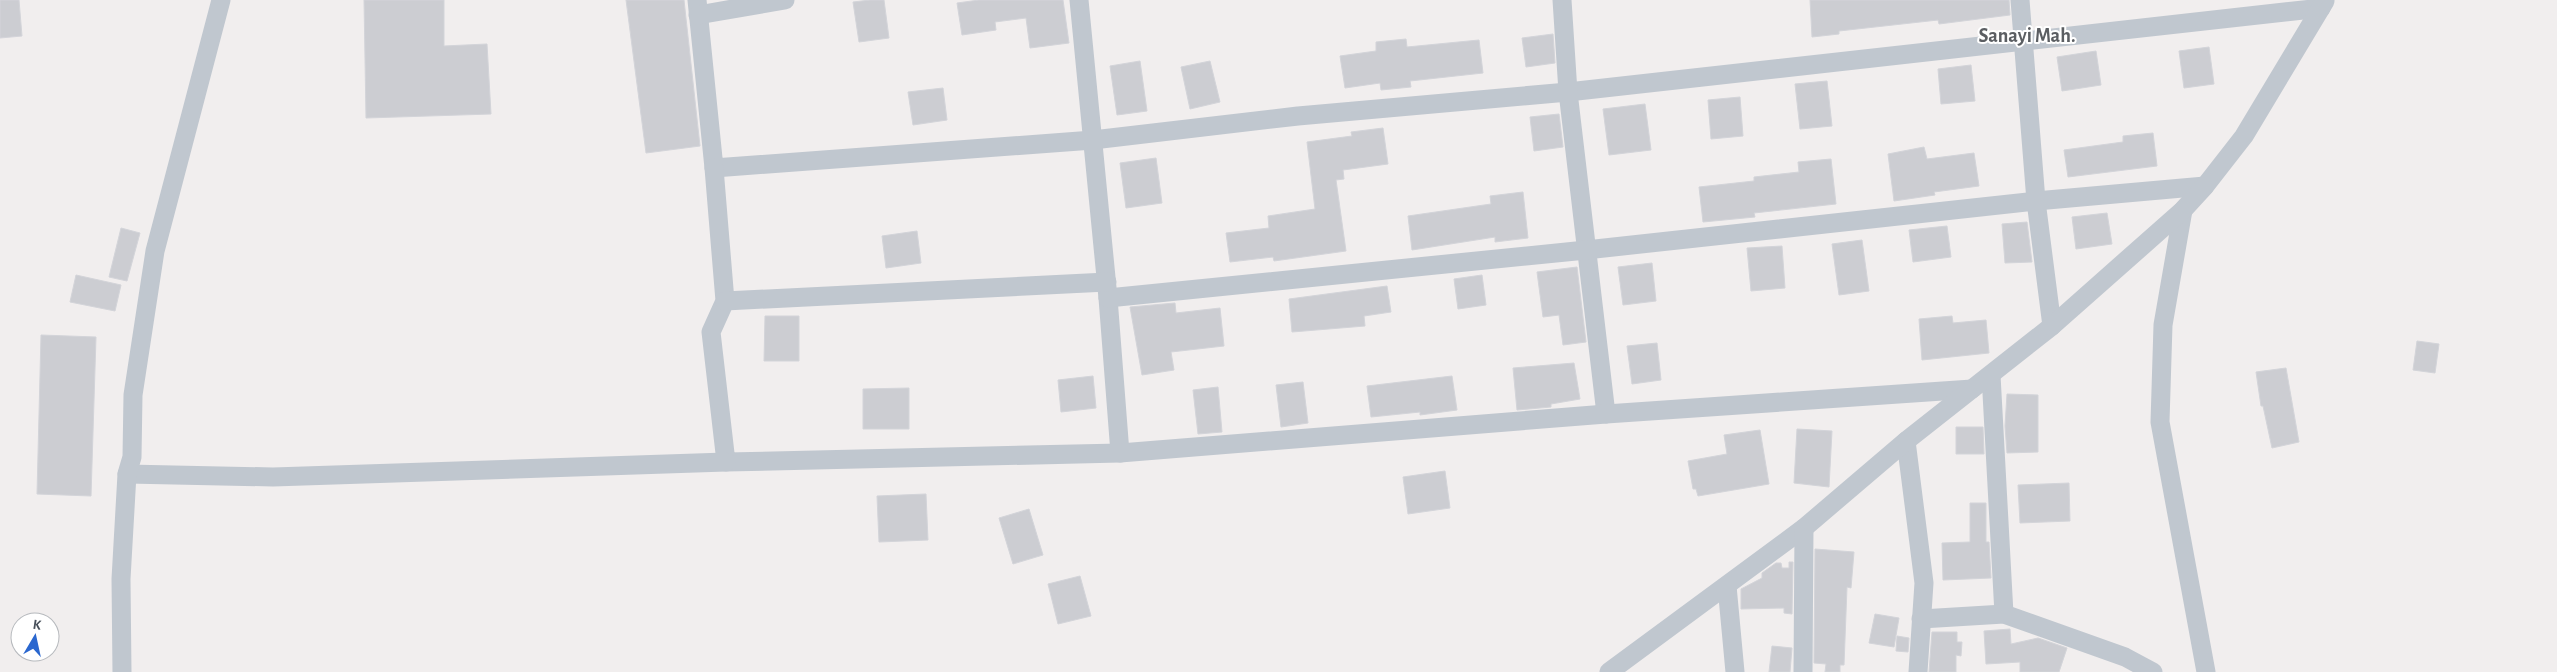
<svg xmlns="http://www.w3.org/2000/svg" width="2557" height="672" font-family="'Alegreya Sans',sans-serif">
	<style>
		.building { fill: #cccdd2; stroke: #d3d4d9 }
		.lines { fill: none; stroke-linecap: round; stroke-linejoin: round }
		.street { stroke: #c0c7cf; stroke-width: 19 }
		.labels { text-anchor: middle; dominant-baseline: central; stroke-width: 4; stroke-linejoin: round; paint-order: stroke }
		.neighbourhood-label { font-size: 20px; font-weight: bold; fill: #5b5e62; stroke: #fff }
	</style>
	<rect width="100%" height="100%" fill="#f1eeee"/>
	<g class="building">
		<path d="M0,0h19l3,36 -22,2z"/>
		<path d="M364,0h80v46l43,-2 4,70 -125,4z"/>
		<path d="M626,0h58l16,146 -54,7z"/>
		<path d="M870,0h14l5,38 -30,4 -6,-40z"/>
		<path d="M979,0h84l6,43 -39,5 -4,-30 -31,4 1,8 -34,5 -5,-32z"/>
		<path d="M1810,0h199l1,15 -71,9 -1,-4 -99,11v3l-27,3z"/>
		<path d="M1553,34l2,29 -29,4 -4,-29z"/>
		<path d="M1406,39l1,8 72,-7 4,33 -73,8 1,6 -30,3 -1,-7 -35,5 -5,-32 36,-5v-9z"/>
		<path d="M2209,47l5,37 -30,4 -5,-37z"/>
		<path d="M2096,51l5,34 -39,6 -5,-34z"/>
		<path d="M1140,61l7,50 -30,4 -7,-49z"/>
		<path d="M1210,61l10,41 -30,7 -9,-42z"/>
		<path d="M1971,65l4,36 -34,3 -3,-35z"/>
		<path d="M1827,81l5,45 -32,3 -5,-45z"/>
		<path d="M943,88l4,32 -34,5 -5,-33z"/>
		<path d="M1740,97l3,39 -32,3 -3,-39z"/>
		<path d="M1645,104l6,46 -42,5 -6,-46z"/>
		<path d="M1559,114l4,33 -29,4 -4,-34z"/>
		<path d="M1383,128l5,36 -45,6 1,9 -8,1 10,71 -72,10 -1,-4 -43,5 -4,-29 43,-5 -1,-12 47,-7 -8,-67 45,-6 -1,-4z"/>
		<path d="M2153,133l4,33 -89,11 -4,-27 59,-8v-6z"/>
		<path d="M1924,147l3,12 47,-6 5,33 -45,6 1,3 -41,6 -6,-47z"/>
		<path d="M1156,158l6,45 -36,5 -6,-45z"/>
		<path d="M1831,159l5,45 -82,9 1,4 -52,5 -4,-35 55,-6v-4l45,-5 -1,-10z"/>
		<path d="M1523,192l5,46 -33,4v-5l-83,13 -4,-34 83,-12 -1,-8z"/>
		<path d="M2107,213l5,31 -36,5 -4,-32z"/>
		<path d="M2027,222l5,40 -27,1 -3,-39z"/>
		<path d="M1947,226l4,31 -38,5 -4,-32z"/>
		<path d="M121,228l19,5 -13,48 -18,-4z"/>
		<path d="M917,231l4,32 -35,5 -4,-32z"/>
		<path d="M1862,240l7,51 -30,4 -7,-51z"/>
		<path d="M1782,246l3,42 -34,3 -4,-43z"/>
		<path d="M1652,263l4,38 -33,4 -5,-38z"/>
		<path d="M1577,267l9,75 -23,3 -4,-30 -16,2 -6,-45z"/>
		<path d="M76,275l45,10 -6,26 -45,-9z"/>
		<path d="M1482,275l4,30 -28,4 -4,-30z"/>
		<path d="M1387,286l4,26 -27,4 1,10 -73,6 -3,-33z"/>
		<path d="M1175,303l1,10 44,-5 4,38 -53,6 3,18 -32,5 -12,-68z"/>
		<path d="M765,316h34v45h-35z"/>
		<path d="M1952,316l1,7 33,-3 3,33 -67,7 -3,-41z"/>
		<path d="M41,335l55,2 -5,159 -54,-2z"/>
		<path d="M2417,341l22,3 -4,29 -22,-3z"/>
		<path d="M1657,343l4,37 -29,4 -5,-38z"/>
		<path d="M1574,363l6,36 -29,5v3l-34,3 -4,-42z"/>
		<path d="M2286,368l13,74 -27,6 -9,-42h-2l-5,-34z"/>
		<path d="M1093,376l3,32 -35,4 -3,-32z"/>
		<path d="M1452,376l5,34 -37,5v-3l-49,5 -4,-31z"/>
		<path d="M1303,382l5,41 -27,4 -5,-42z"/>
		<path d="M1218,387l4,45 -24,2 -5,-44z"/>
		<path d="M909,388v41h-46v-40z"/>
		<path d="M2007,394l31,1v57l-31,1 -2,-27z"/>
		<path d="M1956,427h27l1,27h-28z"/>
		<path d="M1797,429l35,2 -3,56 -35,-4z"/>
		<path d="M1760,430l9,54 -71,12 -2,-7h-3l-5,-28 39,-7 -3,-19z"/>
		<path d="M1445,471l5,37 -42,6 -5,-37z"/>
		<path d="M2069,483l1,38 -50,2 -2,-38z"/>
		<path d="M926,494l2,46 -49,2 -2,-46z"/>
		<path d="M1970,503h16v39h3l2,36 -48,2 -1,-37 28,-1z"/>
		<path d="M1029,509l14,46 -30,9 -14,-46z"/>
		<path d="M1815,549l39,3 -3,36 -4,-1 -3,78h-4v7h-15l1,-8 -12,-1z"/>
		<path d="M1789,562h4l-1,52 -8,-1v-5l-43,1v-20l21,-11v-5l14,-10h5l1,5h7z"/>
		<path d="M1080,576l11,40 -33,8 -10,-40z"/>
		<path d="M1875,614l24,4 -5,29 -25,-4z"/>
		<path d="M2010,629l1,15 27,-6 29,10 -8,24h-39v-10l-34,2 -2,-33z"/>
		<path d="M1932,632h25v10h5l-1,14 -5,-1v17h-27z"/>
		<path d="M1897,636l12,2 -1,14 -12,-1z"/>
		<path d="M1772,646l20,2 -2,24h-21z"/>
	</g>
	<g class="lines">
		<g class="street">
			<path d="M697,0l17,168 379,-28 205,-24 270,-24 753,-84"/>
			<path d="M1079,0l29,298 12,155"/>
			<path d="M1562,0l6,92 38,322"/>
			<path d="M2020,0l16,201 16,125"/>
			<path d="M698,15l87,-15"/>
			<path d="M714,168l11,133 -14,31 15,130 394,-9 486,-39 366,-25"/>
			<path d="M2183,210l-20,115 -3,97 46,250"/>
			<path d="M1108,298l478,-48 450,-49 169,-15"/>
			<path d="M725,301l382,-19"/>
			<path d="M1991,375l13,239"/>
			<path d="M1906,441l18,142 -6,89"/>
			<path d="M127,474l146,3 453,-15"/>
			<path d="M1727,586l8,86"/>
			<path d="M1921,619l83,-5 121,43 28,15"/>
			<path d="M122,672l-1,-93 6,-105 5,-17 1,-62 22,-144 66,-251"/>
			<path d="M1609,672l195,-144 102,-87 146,-115 131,-116 22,-24 39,-50 81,-135"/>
			<path d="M1803,672l1,-144"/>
		</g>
	</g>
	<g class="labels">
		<g class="neighbourhood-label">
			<text x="2027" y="36">Sanayi Mah.</text>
		</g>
	</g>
	<g transform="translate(35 637) rotate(9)"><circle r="24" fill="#ffffff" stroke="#b6b9bd"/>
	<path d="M0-4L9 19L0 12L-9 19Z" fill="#2a67cf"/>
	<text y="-8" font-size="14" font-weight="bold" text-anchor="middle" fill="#48505a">K</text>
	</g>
</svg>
